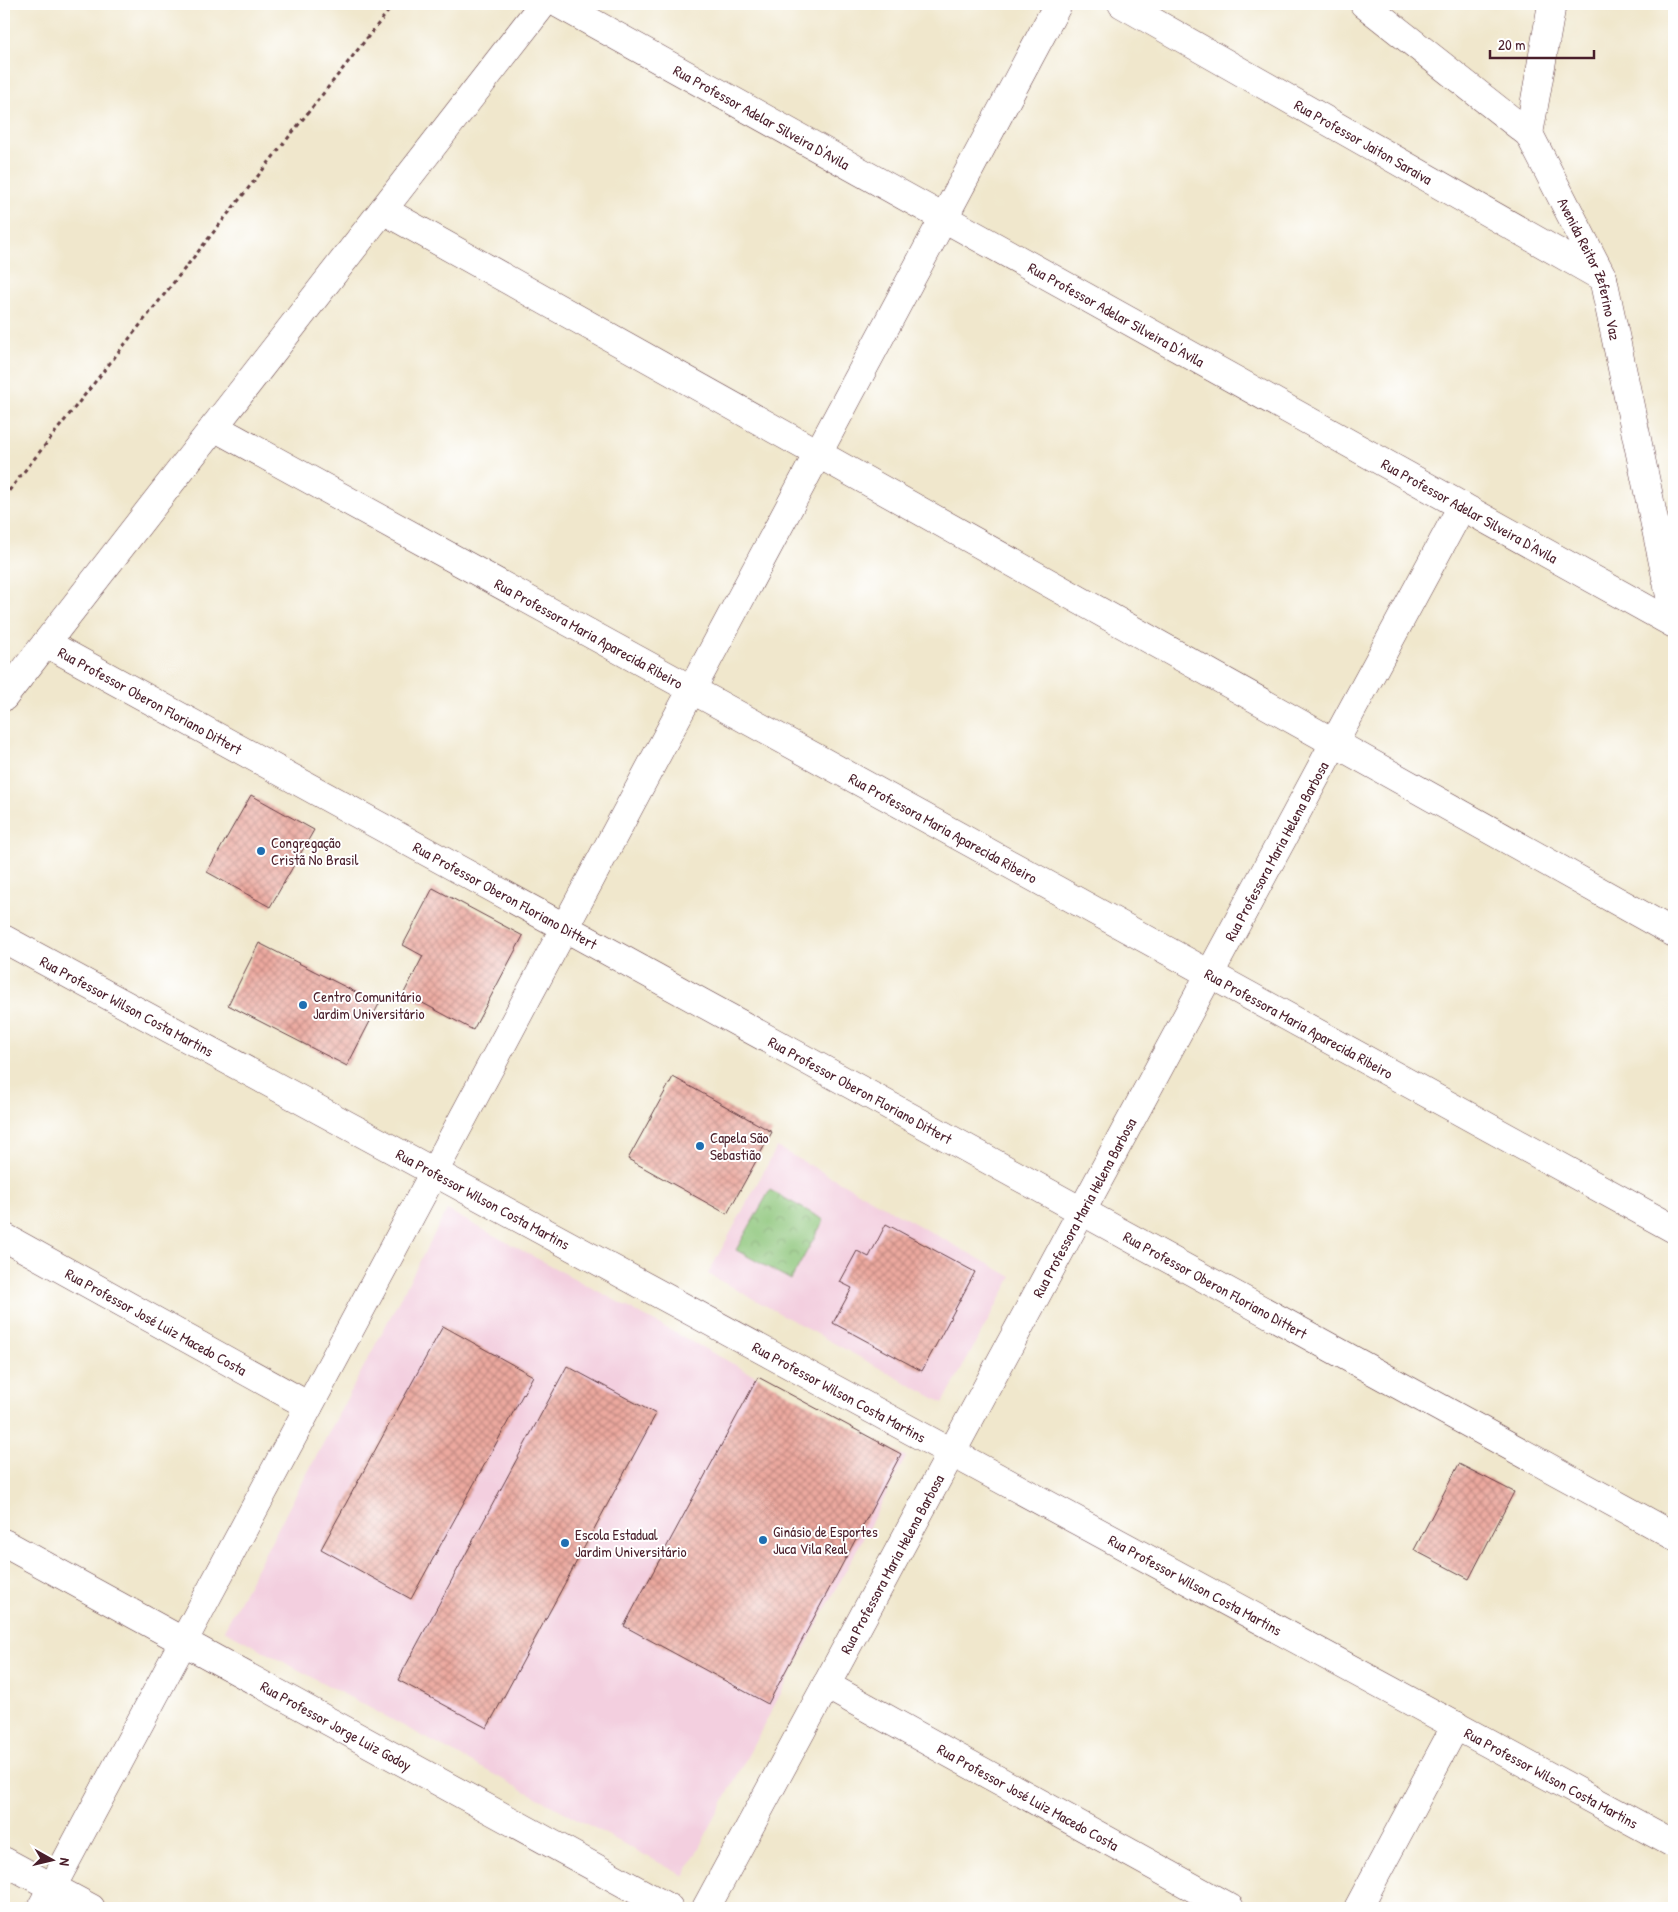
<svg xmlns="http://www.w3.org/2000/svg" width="1678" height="1912" font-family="'Patrick Hand',sans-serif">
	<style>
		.built { fill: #f3cfdf }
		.park { fill: url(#park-crowns); stroke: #6b7252 }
		.building { fill: url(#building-cross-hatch) }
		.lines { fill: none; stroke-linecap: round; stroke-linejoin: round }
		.minor-casing { stroke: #633d43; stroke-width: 29 }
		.tertiary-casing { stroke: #633d43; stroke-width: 29 }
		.path { stroke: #633d43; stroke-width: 3; stroke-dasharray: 4 4; stroke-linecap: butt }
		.minor { stroke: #fff; stroke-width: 28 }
		.tertiary { stroke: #fff; stroke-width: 28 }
		.poi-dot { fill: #1f6fb2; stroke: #fff; stroke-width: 2 }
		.labels { text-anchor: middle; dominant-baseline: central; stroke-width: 4; stroke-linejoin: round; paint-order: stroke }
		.street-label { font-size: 15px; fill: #4a1f2b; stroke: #fff }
		.poi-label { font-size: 15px; fill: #4a1f2b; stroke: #fff; text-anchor: start }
	</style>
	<defs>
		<pattern id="park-crowns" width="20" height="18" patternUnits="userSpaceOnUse" patternTransform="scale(1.25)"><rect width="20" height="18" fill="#8cc579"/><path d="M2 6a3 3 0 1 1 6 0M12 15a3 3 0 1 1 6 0" fill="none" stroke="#749f63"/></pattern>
		<pattern id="building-cross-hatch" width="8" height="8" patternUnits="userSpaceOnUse" patternTransform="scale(1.25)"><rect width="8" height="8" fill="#eca99f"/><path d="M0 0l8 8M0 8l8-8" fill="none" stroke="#c18982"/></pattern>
	</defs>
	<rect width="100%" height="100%" fill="#fff"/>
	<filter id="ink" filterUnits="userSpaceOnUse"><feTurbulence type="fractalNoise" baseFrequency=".02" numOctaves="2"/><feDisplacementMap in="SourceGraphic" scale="10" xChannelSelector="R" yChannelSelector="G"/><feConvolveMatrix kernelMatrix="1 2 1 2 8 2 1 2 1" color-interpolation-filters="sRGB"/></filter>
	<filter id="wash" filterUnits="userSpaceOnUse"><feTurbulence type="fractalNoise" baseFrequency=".0096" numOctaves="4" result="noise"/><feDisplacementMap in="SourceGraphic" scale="20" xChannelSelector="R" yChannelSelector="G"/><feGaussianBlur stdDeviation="1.12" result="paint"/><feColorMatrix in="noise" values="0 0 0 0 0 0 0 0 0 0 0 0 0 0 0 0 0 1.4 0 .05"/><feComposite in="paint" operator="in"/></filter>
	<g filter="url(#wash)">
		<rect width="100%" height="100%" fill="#f0e7cc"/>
		<g class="built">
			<path d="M777,1147l235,130 -69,126 -235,-129z"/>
			<path d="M447,1210l459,247 -222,419 -460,-246z"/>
		</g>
		<path class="park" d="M770,1190l54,30 -33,60 -55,-30z"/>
		<g id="blocks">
			<g class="building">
				<path d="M251,795l63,35 -44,77 -63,-35z"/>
				<path d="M433,888l90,48 -50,94 -69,-37 19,-37 -20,-11z"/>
				<path d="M259,943l120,61 -32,62 -119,-61z"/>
				<path d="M673,1077l99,55 -45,82 -99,-55z"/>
				<path d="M886,1224l89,48 -53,99 -89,-48 19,-35 -12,-6 17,-31 12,6z"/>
				<path d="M443,1326l90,50 -122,223 -90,-50z"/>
				<path d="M567,1366l89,48 -169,314 -89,-48z"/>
				<path d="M758,1377l143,77 -133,250 -144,-78z"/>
				<path d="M1459,1464l55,28 -45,87 -55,-29z"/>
			</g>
		</g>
	</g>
	<g filter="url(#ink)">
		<use href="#blocks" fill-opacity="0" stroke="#633d43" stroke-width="1"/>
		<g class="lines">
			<defs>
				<g id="minor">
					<path id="s1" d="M559,4l1115,620"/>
					<path id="s2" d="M1122,4l481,274"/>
					<path d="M1529,134l23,-130"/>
					<path d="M383,210l1291,723"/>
					<path id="s3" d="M214,427l1460,802"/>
					<path id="s4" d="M46,643l1628,893"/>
					<path id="s5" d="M4,939l1670,905"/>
					<path id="s6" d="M4,1237l305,169"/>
					<path id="s7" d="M4,1543l665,365"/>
					<path id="s8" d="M826,1685l404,223"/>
					<path d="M4,1861l87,47"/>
					<path d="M41,1908l1017,-1904"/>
					<path id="s9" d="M706,1908l756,-1402"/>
					<path d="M1358,1908l98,-183"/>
				</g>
				<g id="tertiary">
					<path id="s10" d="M1364,4l165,130 74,144 71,337"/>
					<path d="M4,697l539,-693"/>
				</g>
			</defs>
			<use href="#minor" class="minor-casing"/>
			<use href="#tertiary" class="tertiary-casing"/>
			<path class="path" d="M4,497l390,-493"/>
			<use href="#minor" class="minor"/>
			<use href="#tertiary" class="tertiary"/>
		</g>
	</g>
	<g class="poi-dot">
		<circle cx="261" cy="851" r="5"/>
		<circle cx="303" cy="1005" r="5"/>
		<circle cx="700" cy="1146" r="5"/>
		<circle cx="763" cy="1540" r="5"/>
		<circle cx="565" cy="1543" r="5"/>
	</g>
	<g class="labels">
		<g class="street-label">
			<text stroke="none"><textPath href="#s1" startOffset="232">Rua Professor Adelar Silveira D'Avila</textPath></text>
			<text stroke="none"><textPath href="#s2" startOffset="278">Rua Professor Jaiton Saraiva</textPath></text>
			<text stroke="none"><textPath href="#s10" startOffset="359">Avenida Reitor Zeferino Vaz</textPath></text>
			<text stroke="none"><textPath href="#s1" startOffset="638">Rua Professor Adelar Silveira D'Avila</textPath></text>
			<text stroke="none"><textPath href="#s1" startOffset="1042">Rua Professor Adelar Silveira D'Avila</textPath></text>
			<text stroke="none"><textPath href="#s3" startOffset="428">Rua Professora Maria Aparecida Ribeiro</textPath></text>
			<text stroke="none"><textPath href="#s4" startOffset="119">Rua Professor Oberon Floriano Dittert</textPath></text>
			<text stroke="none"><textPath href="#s3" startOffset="832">Rua Professora Maria Aparecida Ribeiro</textPath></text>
			<text stroke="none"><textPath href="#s9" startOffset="1201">Rua Professora Maria Helena Barbosa</textPath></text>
			<text stroke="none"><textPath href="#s4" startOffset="524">Rua Professor Oberon Floriano Dittert</textPath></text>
			<text stroke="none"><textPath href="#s5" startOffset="140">Rua Professor Wilson Costa Martins</textPath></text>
			<text stroke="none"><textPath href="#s3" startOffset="1238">Rua Professora Maria Aparecida Ribeiro</textPath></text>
			<text stroke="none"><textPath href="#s4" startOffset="929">Rua Professor Oberon Floriano Dittert</textPath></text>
			<text stroke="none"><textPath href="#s5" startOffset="545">Rua Professor Wilson Costa Martins</textPath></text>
			<text stroke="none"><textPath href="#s9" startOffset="796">Rua Professora Maria Helena Barbosa</textPath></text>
			<text stroke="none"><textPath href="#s4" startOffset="1334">Rua Professor Oberon Floriano Dittert</textPath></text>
			<text stroke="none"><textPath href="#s6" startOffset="174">Rua Professor José Luiz Macedo Costa</textPath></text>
			<text stroke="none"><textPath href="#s5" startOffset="950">Rua Professor Wilson Costa Martins</textPath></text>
			<text stroke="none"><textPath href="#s9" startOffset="391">Rua Professora Maria Helena Barbosa</textPath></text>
			<text stroke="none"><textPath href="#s5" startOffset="1355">Rua Professor Wilson Costa Martins</textPath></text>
			<text stroke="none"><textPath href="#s7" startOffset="379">Rua Professor Jorge Luiz Godoy</textPath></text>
			<text stroke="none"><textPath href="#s5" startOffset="1760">Rua Professor Wilson Costa Martins</textPath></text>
			<text stroke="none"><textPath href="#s8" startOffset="231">Rua Professor José Luiz Macedo Costa</textPath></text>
		</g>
		<g class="poi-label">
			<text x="271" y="842">Congregação<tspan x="271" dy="17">Cristã No Brasil</tspan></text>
			<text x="313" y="996">Centro Comunitário<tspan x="313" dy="17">Jardim Universitário</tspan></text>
			<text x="710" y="1137">Capela São<tspan x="710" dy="17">Sebastião</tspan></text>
			<text x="773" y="1531">Ginásio de Esportes<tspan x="773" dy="17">Juca Vila Real</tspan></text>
			<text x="575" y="1534">Escola Estadual<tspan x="575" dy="17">Jardim Universitário</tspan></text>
		</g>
	</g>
	<rect width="1678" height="1912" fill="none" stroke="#fff" stroke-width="20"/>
	<g transform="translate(52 1860) rotate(98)" stroke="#ffffff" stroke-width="4" paint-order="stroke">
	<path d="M0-4L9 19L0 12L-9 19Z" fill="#4a1f2b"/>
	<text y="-8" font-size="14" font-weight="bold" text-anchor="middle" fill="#4a1f2b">N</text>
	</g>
	<path d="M1490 50v8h104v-8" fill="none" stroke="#4a1f2b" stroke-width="2.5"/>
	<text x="1498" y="50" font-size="15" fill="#4a1f2b" stroke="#ffffff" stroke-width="4" paint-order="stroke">20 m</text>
</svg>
